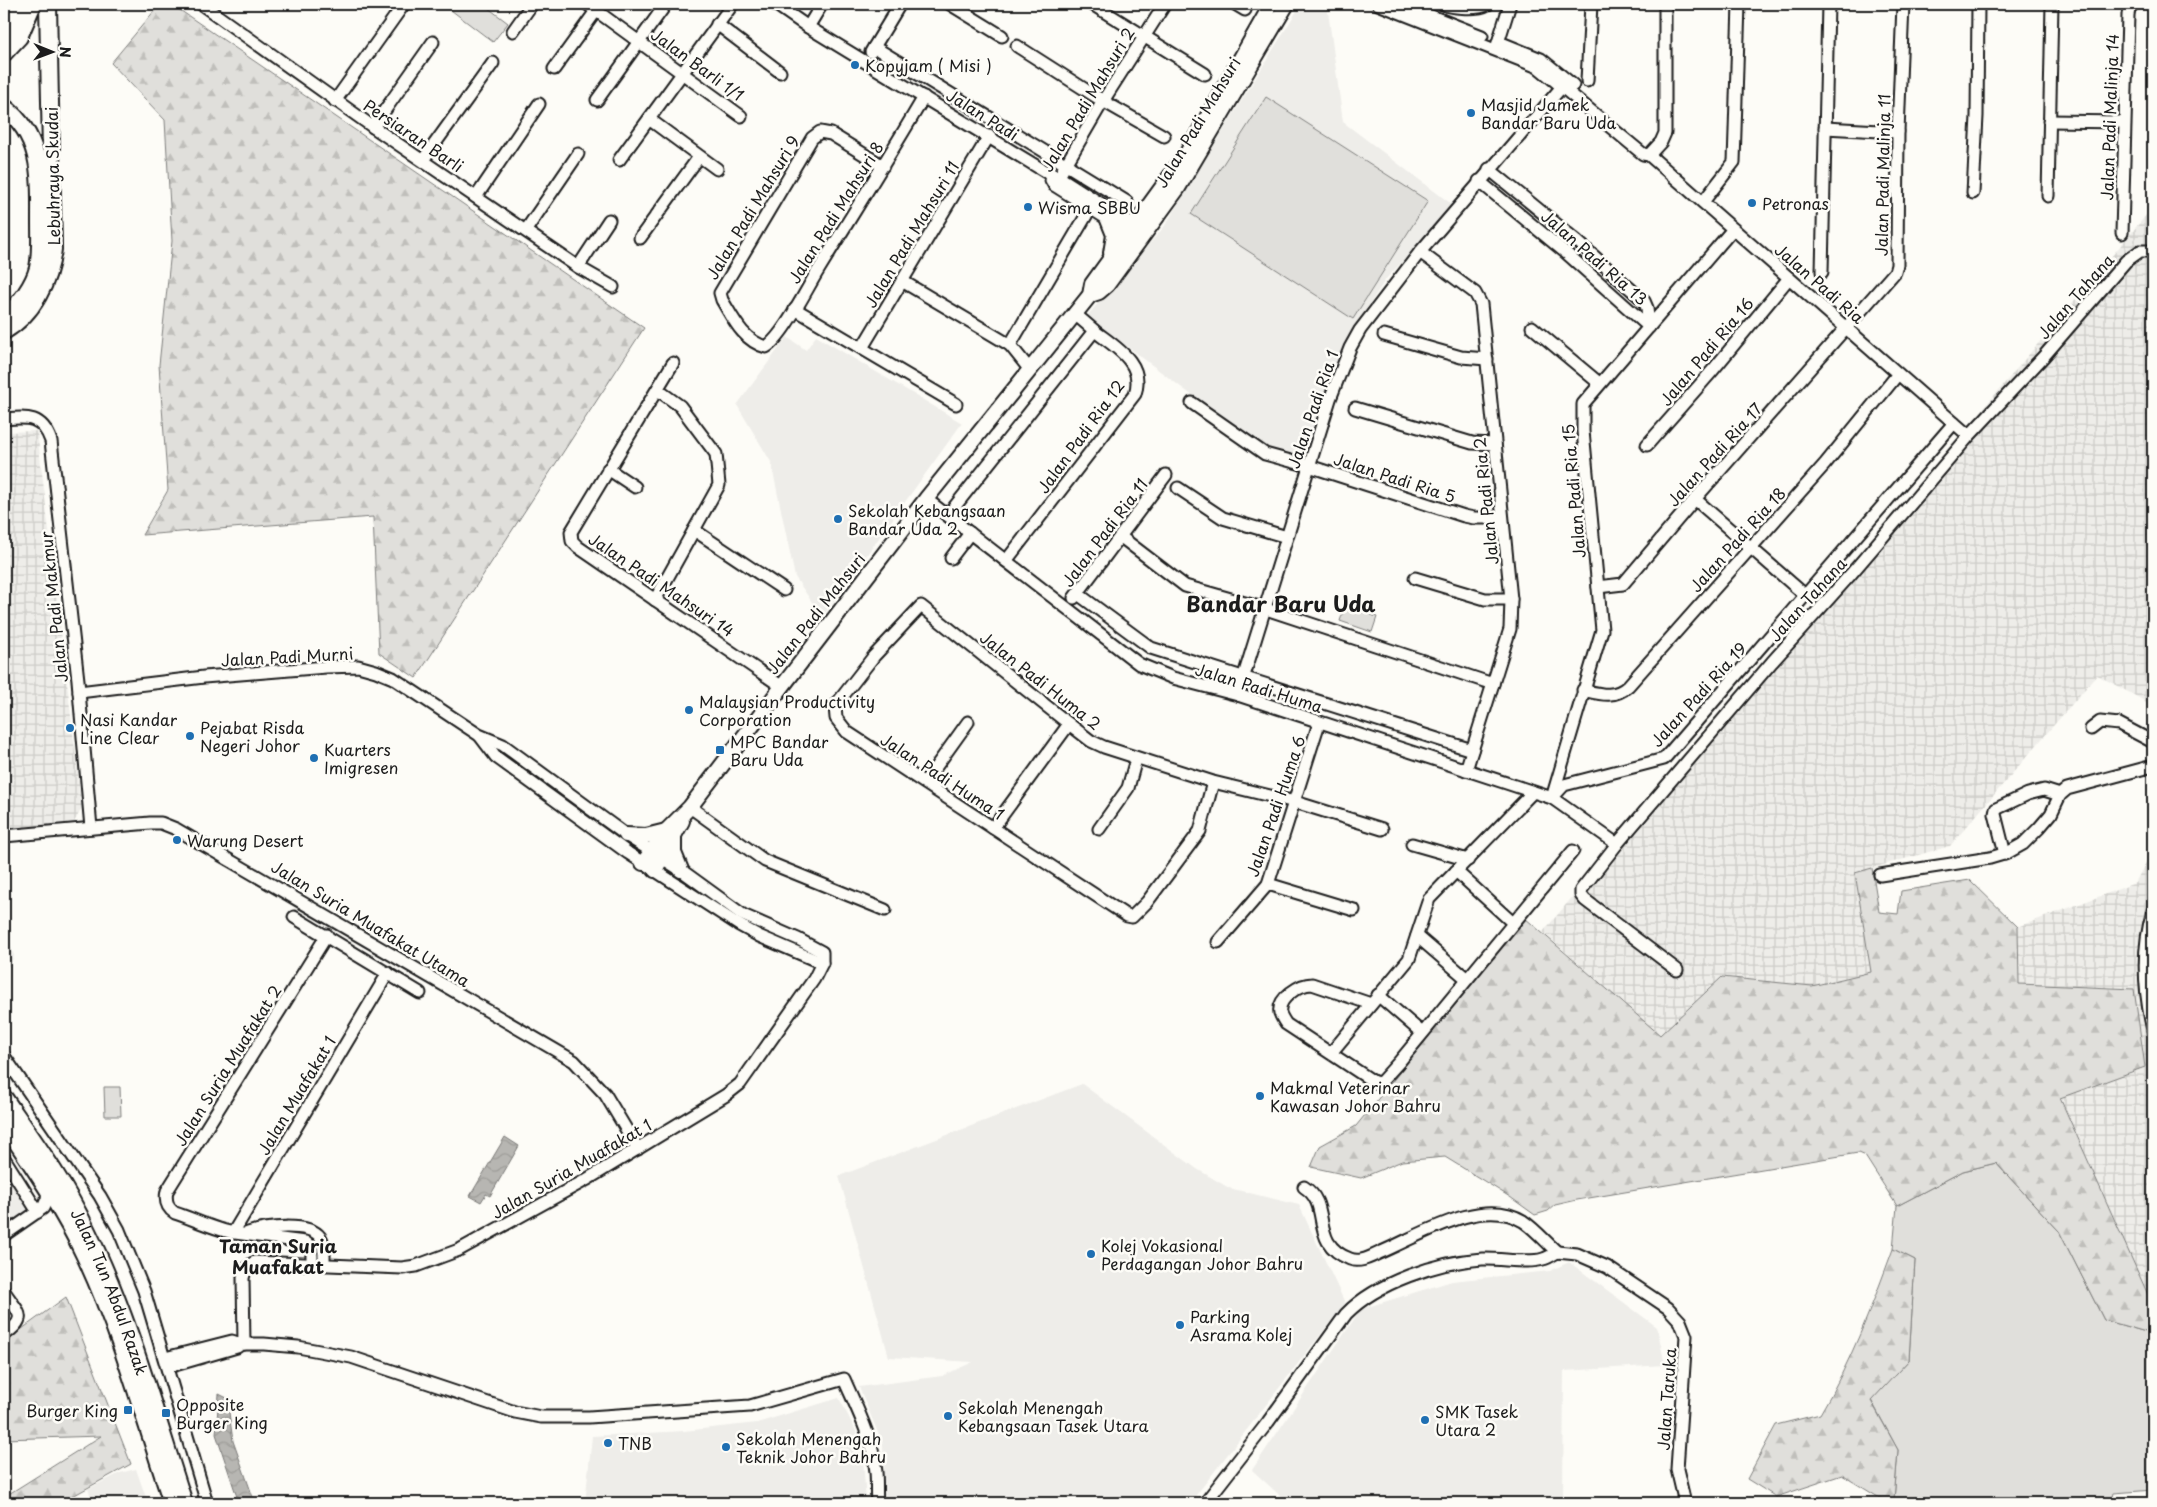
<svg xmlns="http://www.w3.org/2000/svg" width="2157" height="1507" font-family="'Playpen Sans',sans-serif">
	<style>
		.built { fill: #eeede9 }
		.industrial { fill: url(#industrial-grid) }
		.green { fill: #e0dfdb; stroke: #7e7e7c }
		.forest { fill: url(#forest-firs); stroke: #7e7e7c }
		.water { fill: url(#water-waves); stroke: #797876 }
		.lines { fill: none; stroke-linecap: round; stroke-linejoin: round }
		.minor-casing { stroke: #1c1c1c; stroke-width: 15 }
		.major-casing { stroke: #1c1c1c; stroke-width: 18 }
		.highway-casing { stroke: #1c1c1c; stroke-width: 20 }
		.minor { stroke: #fdfcf7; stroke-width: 11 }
		.major { stroke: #fdfcf7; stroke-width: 14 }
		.highway { stroke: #fdfcf7; stroke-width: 16 }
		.poi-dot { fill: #1f6fb2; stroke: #fdfcf7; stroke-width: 2 }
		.labels { text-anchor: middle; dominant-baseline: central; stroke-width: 5; stroke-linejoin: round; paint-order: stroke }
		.street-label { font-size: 16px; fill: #1c1c1c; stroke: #fdfcf7 }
		.poi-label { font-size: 16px; fill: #1c1c1c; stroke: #fdfcf7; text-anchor: start }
		.neighbourhood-label { font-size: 18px; font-weight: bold; fill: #1c1c1c; stroke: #fdfcf7 }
		.district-label { font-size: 21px; font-weight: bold; fill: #1c1c1c; stroke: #fdfcf7 }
	</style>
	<defs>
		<pattern id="industrial-grid" width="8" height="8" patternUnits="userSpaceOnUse" patternTransform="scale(1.25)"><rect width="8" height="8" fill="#eeede9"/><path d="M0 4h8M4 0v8" fill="none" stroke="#cccbc7"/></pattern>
		<pattern id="forest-firs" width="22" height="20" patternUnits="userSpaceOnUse" patternTransform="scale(1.25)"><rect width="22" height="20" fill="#e0dfdb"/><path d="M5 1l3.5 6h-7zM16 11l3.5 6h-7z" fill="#c0bfbb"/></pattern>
		<pattern id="water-waves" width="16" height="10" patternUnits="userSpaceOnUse" patternTransform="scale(1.25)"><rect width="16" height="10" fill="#b7b6b2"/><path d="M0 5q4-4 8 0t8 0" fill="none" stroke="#9d9c98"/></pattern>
	</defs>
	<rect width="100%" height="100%" fill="#fdfcf7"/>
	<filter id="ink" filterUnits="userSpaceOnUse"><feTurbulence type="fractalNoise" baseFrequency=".02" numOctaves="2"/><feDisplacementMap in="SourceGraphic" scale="10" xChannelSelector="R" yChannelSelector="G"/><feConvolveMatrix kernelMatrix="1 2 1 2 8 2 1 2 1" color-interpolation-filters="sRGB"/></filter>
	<g filter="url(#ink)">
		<g class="built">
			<path d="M1306,4h21l16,118 111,84 -68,73 -41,63 -40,116 -38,-6 -180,-136 77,-89 134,-218z"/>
			<path d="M816,336l146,87 -140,194 -27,-40 -24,-115 -34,-57 50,-68 19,13z"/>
			<path d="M4,924l10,32 -4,10 -6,1z"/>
			<path d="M1082,1084l115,85 32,19 70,17 46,98 -155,200h-305l-2,-58 -24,-58 83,-11 31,-14 -84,-5 -50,-181z"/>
			<path d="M4,1163l31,48 -28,18 -3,-5z"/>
			<path d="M1569,1262l88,65 8,38 -101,6 -1,132h-275l-36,-33 109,-161 91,-28 98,-10z"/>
			<path d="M839,1398l17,33 7,27 3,45h-281l7,-67 92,-5 73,-8z"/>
			<path d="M136,1469l12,34h-55l-5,-14 32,-16z"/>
		</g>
		<g class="industrial">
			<path d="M2153,207v503l-10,-10 -46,-25 -147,171 -95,27 16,99 -59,14 -90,-9 -62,59 -117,-104z"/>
			<path d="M37,431l45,377 -9,16 -69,6v-398z"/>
			<path d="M2153,849v457l-93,-209 85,-30 -126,-83 -1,-57 117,-44z"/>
		</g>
		<g class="green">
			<path d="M443,4h40l25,19 -15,19z"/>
			<path d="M1266,97l162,104 -75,118 -162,-105z"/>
			<path d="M1345,606l32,11 -5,15 -32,-11z"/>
			<path d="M104,1087h16l1,29h-16z"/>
			<path d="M1996,1163l63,68 45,89 49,14v156l-39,3 -3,10h-151l-66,-3 4,-50 -27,-50 38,-40 6,-100 -22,-11 4,-43 66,-35z"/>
		</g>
		<g class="forest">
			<path d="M160,4h11l473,324 -228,350 -37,-25 -6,-136 -231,18 26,-45 -9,-125 13,-124 -7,-121 -54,-57z"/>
			<path d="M1872,868l7,44 19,2 3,-23 69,-11 48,47 1,57 115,5 11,78 -85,31 93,208v28l-49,-14 -45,-89 -63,-68 -33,8 -66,35 -32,-50 -7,-3 -281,47 -22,5 -7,6 -13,4 -25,-18 -65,-40 -43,4 -41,17 -50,-11 9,-21 36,-20 169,-208 135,117 62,-58 90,9 59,-14 -16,-99z"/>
			<path d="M1893,1249l22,11 -6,100 -38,41 27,49 -4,50h-11l-41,-25 -66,22 -29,-18 29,-54 44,-11c31,-52 52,-108 73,-165z"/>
			<path d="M66,1297l65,167 -71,39h-56v-6l97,-61 -97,3v-97z"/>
		</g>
		<g class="water">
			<path d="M505,1137l14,9 -29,50 -4,-2 -5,8 -11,-6z"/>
			<path d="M219,1394l8,4 6,43 22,62h-16l-23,-69z"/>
		</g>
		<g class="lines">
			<defs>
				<g id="minor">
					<path d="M201,4l172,123 205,140 35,20"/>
					<path d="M587,4l154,112"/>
					<path d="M775,4l33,23 238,145 13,5 75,48"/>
					<path d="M950,4l52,32"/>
					<path d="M1092,4l113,70"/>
					<path d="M1235,4l10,6"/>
					<path d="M1378,4l160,63 105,87 6,1 320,281"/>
					<path d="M1401,4l81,32"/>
					<path d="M1443,4c10,4 35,6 45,0"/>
					<path d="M717,24l63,48"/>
					<path d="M808,27l14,-23"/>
					<path d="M513,31l19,-27"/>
					<path d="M1504,44l37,15 32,26"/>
					<path d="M1017,46l86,55 61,35"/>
					<path d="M874,47l253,155"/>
					<path d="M1496,49l14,-45"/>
					<path d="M871,52l29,-48"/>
					<path d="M554,69l47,-65"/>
					<path d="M1587,81l4,-77"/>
					<path d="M597,100l69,-96"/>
					<path d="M335,101l69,-97"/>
					<path d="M649,119l68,50"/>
					<path d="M2049,121l75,1"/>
					<path d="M373,127l60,-85"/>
					<path d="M1825,128l73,4"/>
					<path d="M1649,155l12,-13 4,-9v-129"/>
					<path d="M423,160l70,-97"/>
					<path d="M619,160l113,-155"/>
					<path d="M883,166l-52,-32 -11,-2 -8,6 -92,155 2,7c11,18 21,41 44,47 17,-10 41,-59 53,-78 35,-57 71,-114 105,-172"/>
					<path d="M1489,169l88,72 67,60 3,7 2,19"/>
					<path d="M1051,180l3,5 74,47"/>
					<path d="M1479,181l86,71 84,75"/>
					<path d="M1054,185l49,-84 62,-97"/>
					<path d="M1973,193l4,-77 1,-112"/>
					<path d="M2048,196l4,-192"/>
					<path d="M476,197l63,-93"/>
					<path d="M1703,202l31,-40 5,-158"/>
					<path d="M526,230l52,-76"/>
					<path d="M2122,233l6,-218 1,-6 4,-5"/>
					<path d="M640,238l59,-81"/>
					<path d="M1420,252l55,41 6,11 30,295 -1,30 -44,141"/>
					<path d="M578,267l31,-47"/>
					<path d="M1822,272l6,-268"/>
					<path d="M902,281l108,64 20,25"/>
					<path d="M795,309l161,95"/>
					<path d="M1532,327l67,56"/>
					<path d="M1384,335l77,22 26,2"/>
					<path d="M1010,345l80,-136"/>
					<path d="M862,348l127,-212"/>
					<path d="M673,363l-102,169 1,9 6,6 203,139"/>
					<path d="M1192,403l73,51 44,12 155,50 10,2h28"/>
					<path d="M1355,408l117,35 23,1"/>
					<path d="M4,419c23,-2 38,-4 47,22l27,239 13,148"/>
					<path d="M1647,445l66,-75 76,-92"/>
					<path d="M608,469l27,18"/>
					<path d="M1178,488l45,30 64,19"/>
					<path d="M926,499l213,165 34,14 65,17 314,103 65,46"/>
					<path d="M1695,499l111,97"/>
					<path d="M948,515l146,-184"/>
					<path d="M694,530l90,60"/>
					<path d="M1121,537l64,49 81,23 227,75"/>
					<path d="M951,558l19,-25"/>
					<path d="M1006,561l129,-167c10,-30 -18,-46 -39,-62 -7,-6 -14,-12 -21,-18"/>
					<path d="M1415,578l70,21h26"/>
					<path d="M1598,587l25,-3 72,-85 200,-227 2,-7 1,-133 5,-128"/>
					<path d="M1078,594l73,54 321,102"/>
					<path d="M1074,598l92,-123"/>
					<path d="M655,600l64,-115 -3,-31 -36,-48 -22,-16"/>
					<path d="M1583,690c17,4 31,9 45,-4l197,-222 73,-90"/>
					<path d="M79,692l125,-15 122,-10 32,-1 18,5 17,7 86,57 24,10 123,90 55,35 62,45 55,24 24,13v11l-8,16 -74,105 -14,11 -140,85 -127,70 -43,16 -14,2 -147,-6c-8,4 -10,8 -12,16l1,66"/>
					<path d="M1238,695l92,-296 20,-51 10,-18 60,-78 146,-170"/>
					<path d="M2091,729l9,-7 19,2 34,18"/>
					<path d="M480,736l16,21 132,96 111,72 20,11 63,27"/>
					<path d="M925,782l43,-60"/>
					<path d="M1213,782l-13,49 -53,71 -15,15 -5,-1 -280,-184 -11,-14 -1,-12 39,-50 47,-50 148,118 22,17 13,6 109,35 82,20 87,27"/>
					<path d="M1553,797l11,-12 100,-26 290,-336"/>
					<path d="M1552,798l50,-168 -19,-199v-27l150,-175"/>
					<path d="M690,807l75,54 120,49"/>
					<path d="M993,828l76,-104"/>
					<path d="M1099,829l29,-41 8,-29"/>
					<path d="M4,836l146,-13h11l15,6 398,232 31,33 33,55"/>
					<path d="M1412,844l56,16"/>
					<path d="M2005,854l-10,-40 1,-5 32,-15 16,-4 16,5"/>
					<path d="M1456,871l57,52"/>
					<path d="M1880,875l110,-17 17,-5 16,-9 16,-16 12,-14 9,-19 7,-6 86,-23"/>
					<path d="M1268,884l86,26"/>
					<path d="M2153,911c-12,39 -9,80 0,119"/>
					<path d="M294,917l126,76"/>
					<path d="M1417,936l50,43"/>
					<path d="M1218,942l50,-58 51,-161"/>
					<path d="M1677,970l-92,-70 -4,-5v-5l36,-46 155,-182 79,-88 118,-138 75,-80 82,-95 14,-10h13"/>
					<path d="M1378,995l44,38"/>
					<path d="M1371,1004l-59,-20c-12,0 -35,14 -32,29 1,3 4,8 6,11l88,58 6,1 19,-21 174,-211"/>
					<path d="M1331,1053l78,-94 20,-60 104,-107"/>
					<path d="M4,1056l96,140 19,34 25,61 63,212"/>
					<path d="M4,1158l34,54"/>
					<path d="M1304,1187c29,18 4,56 46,72 10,4 20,-2 29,-6 39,-16 102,-58 144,-32 12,8 23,21 34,31"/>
					<path d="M233,1233l155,-260"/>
					<path d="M248,1233c17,-6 61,-11 72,4 5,7 4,19 4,27"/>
					<path d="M4,1235l39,-27 4,-9 1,-10"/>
					<path d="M1557,1252l20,2 30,13 61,41 12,13 6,15 -9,133 8,34"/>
					<path d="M312,1264c0,-9 1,-17 -7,-22 -24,-3 -47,-6 -70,-9 -17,-2 -44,-15 -60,-20 -8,-5 -10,-13 -8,-22l160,-256"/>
					<path d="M4,1291c14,22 26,26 0,44"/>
					<path d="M165,1358l67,-17 9,3h23l34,3 53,10 164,55 26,5h48l161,-11 94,-27c13,30 29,60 32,93 1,10 0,21 1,31"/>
					<path d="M168,1367l69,-20 4,-3"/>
					<path d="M1205,1503l63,-81 78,-108c31,-32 92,-52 136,-55 18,-1 46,5 61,0 5,-1 9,-4 14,-7"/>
				</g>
				<g id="major">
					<path d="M1108,220l6,15 -3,18"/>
					<path d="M1090,295l9,-3 8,-7 71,-97 109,-184"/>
					<path d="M626,835l20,1 20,-5"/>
					<path d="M674,838v15l7,17"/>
					<path d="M643,863l23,-32 24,-24 236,-308 164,-204 2,-11 95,-131 79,-139 4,-10"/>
					<path d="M655,870l27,-49"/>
				</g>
				<g id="highway">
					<path d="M4,33l10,-12 6,-17"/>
					<path d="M4,53l15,-16 14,-33"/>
					<path d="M4,107c39,30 36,71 36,115 0,15 1,31 -2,46 -5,19 -20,37 -34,50"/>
					<path d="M4,331c29,-17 45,-49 49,-82l-5,-245"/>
					<path id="s1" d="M4,1098c29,42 60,84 82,131 43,87 68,182 98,274"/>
					<path d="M4,1123c29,43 59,86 81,133 37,79 60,165 87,247"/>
				</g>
			</defs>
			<use href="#minor" class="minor-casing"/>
			<use href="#major" class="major-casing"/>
			<use href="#highway" class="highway-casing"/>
			<use href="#minor" class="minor"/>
			<use href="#major" class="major"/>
			<use href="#highway" class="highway"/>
		</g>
	</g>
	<g class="poi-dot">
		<circle cx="855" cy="65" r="5"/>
		<circle cx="1471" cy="113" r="5"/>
		<circle cx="1752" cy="203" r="5"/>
		<circle cx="1028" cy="207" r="5"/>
		<circle cx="838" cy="519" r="5"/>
		<circle cx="689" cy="710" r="5"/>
		<circle cx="70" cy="728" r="5"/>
		<circle cx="190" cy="736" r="5"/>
		<rect x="715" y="745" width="10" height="10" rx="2.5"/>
		<circle cx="314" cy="758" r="5"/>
		<circle cx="177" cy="840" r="5"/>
		<circle cx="1260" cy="1096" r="5"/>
		<circle cx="1091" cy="1254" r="5"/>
		<circle cx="1180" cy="1325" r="5"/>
		<rect x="123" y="1405" width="10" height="10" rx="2.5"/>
		<rect x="161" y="1408" width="10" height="10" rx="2.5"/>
		<circle cx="948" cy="1416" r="5"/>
		<circle cx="1425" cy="1420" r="5"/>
		<circle cx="608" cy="1443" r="5"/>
		<circle cx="726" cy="1447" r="5"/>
	</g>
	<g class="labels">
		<g class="street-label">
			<text transform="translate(698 64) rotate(36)">Jalan Barli 1/1</text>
			<text transform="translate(1087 99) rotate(-59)">Jalan Padi Mahsuri 2</text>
			<text transform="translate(983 114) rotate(32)">Jalan Padi</text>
			<text transform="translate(2109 117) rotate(-88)">Jalan Padi Malinja 14</text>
			<text transform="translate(1197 122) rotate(-59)">Jalan Padi Mahsuri</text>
			<text transform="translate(414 135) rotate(34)">Persiaran Barli</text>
			<text transform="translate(1882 175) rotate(-89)">Jalan Padi Malinja 11</text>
			<text transform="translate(52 176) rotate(-91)">Lebuhraya Skudai</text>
			<text transform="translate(752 207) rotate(-59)">Jalan Padi Mahsuri 9</text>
			<text transform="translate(835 212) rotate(-58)">Jalan Padi Mahsuri 8</text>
			<text transform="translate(911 234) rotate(-59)">Jalan Padi Mahsuri 11</text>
			<text transform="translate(1595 257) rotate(41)">Jalan Padi Ria 13</text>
			<text transform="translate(1820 283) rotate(41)">Jalan Padi Ria</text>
			<text transform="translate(2075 296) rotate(-49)">Jalan Tahana</text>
			<text transform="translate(1706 351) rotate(-50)">Jalan Padi Ria 16</text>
			<text transform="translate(1312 409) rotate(-71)">Jalan Padi Ria 1</text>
			<text transform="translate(1080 436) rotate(-54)">Jalan Padi Ria 12</text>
			<text transform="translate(1714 454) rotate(-48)">Jalan Padi Ria 17</text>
			<text transform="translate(1395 477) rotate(18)">Jalan Padi Ria 5</text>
			<text transform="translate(1573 491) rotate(-95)">Jalan Padi Ria 15</text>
			<text transform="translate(1485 501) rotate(-96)">Jalan Padi Ria 2</text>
			<text transform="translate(1104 532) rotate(-53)">Jalan Padi Ria 11</text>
			<text transform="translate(1737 539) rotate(-48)">Jalan Padi Ria 18</text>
			<text transform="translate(662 584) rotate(34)">Jalan Padi Mahsuri 14</text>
			<text transform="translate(1807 599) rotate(-48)">Jalan Tahana</text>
			<text transform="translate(53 607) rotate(-96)">Jalan Padi Makmur</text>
			<text transform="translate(815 613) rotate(-52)">Jalan Padi Mahsuri</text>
			<text transform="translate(287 656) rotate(-3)">Jalan Padi Murni</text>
			<text transform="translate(1041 680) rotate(38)">Jalan Padi Huma 2</text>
			<text transform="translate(1259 687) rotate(17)">Jalan Padi Huma</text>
			<text transform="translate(1698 694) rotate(-48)">Jalan Padi Ria 19</text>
			<text transform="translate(943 776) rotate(33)">Jalan Padi Huma 1</text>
			<text transform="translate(1275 806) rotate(-71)">Jalan Padi Huma 6</text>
			<text transform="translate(371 923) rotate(31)">Jalan Suria Muafakat Utama</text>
			<text transform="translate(227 1065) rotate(-58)">Jalan Suria Muafakat 2</text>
			<text transform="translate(296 1095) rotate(-59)">Jalan Muafakat 1</text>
			<text transform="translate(571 1168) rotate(-30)">Jalan Suria Muafakat 1</text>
			<text stroke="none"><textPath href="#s1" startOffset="222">Jalan Tun Abdul Razak</textPath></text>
			<text transform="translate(1666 1399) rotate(-86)">Jalan Taruka</text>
		</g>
		<g class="poi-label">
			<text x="865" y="65">Kopyjam ( Misi )</text>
			<text x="1481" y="104">Masjid Jamek<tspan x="1481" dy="18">Bandar Baru Uda</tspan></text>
			<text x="1762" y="203">Petronas</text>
			<text x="1038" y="207">Wisma SBBU</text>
			<text x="848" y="510">Sekolah Kebangsaan<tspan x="848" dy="18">Bandar Uda 2</tspan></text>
			<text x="699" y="701">Malaysian Productivity<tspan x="699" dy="18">Corporation</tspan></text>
			<text x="80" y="719">Nasi Kandar<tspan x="80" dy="18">Line Clear</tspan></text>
			<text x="200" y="727">Pejabat Risda<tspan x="200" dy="18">Negeri Johor</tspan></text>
			<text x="730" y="741">MPC Bandar<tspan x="730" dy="18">Baru Uda</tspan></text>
			<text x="324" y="749">Kuarters<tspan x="324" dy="18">Imigresen</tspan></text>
			<text x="187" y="840">Warung Desert</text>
			<text x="1270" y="1087">Makmal Veterinar<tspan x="1270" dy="18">Kawasan Johor Bahru</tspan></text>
			<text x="1101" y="1245">Kolej Vokasional<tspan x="1101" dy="18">Perdagangan Johor Bahru</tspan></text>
			<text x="1190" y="1316">Parking<tspan x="1190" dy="18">Asrama Kolej</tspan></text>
			<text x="176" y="1404">Opposite<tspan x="176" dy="18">Burger King</tspan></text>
			<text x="958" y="1407">Sekolah Menengah<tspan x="958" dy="18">Kebangsaan Tasek Utara</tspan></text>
			<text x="118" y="1410" text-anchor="end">Burger King</text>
			<text x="1435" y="1411">SMK Tasek<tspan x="1435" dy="18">Utara 2</tspan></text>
			<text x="736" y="1438">Sekolah Menengah<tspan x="736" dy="18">Teknik Johor Bahru</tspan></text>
			<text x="618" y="1443">TNB</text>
		</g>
		<g class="neighbourhood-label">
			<text x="278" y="1245">Taman Suria<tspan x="278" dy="21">Muafakat</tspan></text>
		</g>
		<g class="district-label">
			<text x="1281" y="603">Bandar Baru Uda</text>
		</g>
	</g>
	<rect width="2157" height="1507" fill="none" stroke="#fdfcf7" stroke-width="20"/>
	<rect x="10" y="10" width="2137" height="1487" fill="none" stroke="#1c1c1c" stroke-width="2" filter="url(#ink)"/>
	<g transform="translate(52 52) rotate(91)" stroke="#fdfcf7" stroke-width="4" paint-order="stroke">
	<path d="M0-4L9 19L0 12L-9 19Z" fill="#1c1c1c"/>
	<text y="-8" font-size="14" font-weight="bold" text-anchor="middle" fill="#1c1c1c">N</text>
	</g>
</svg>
